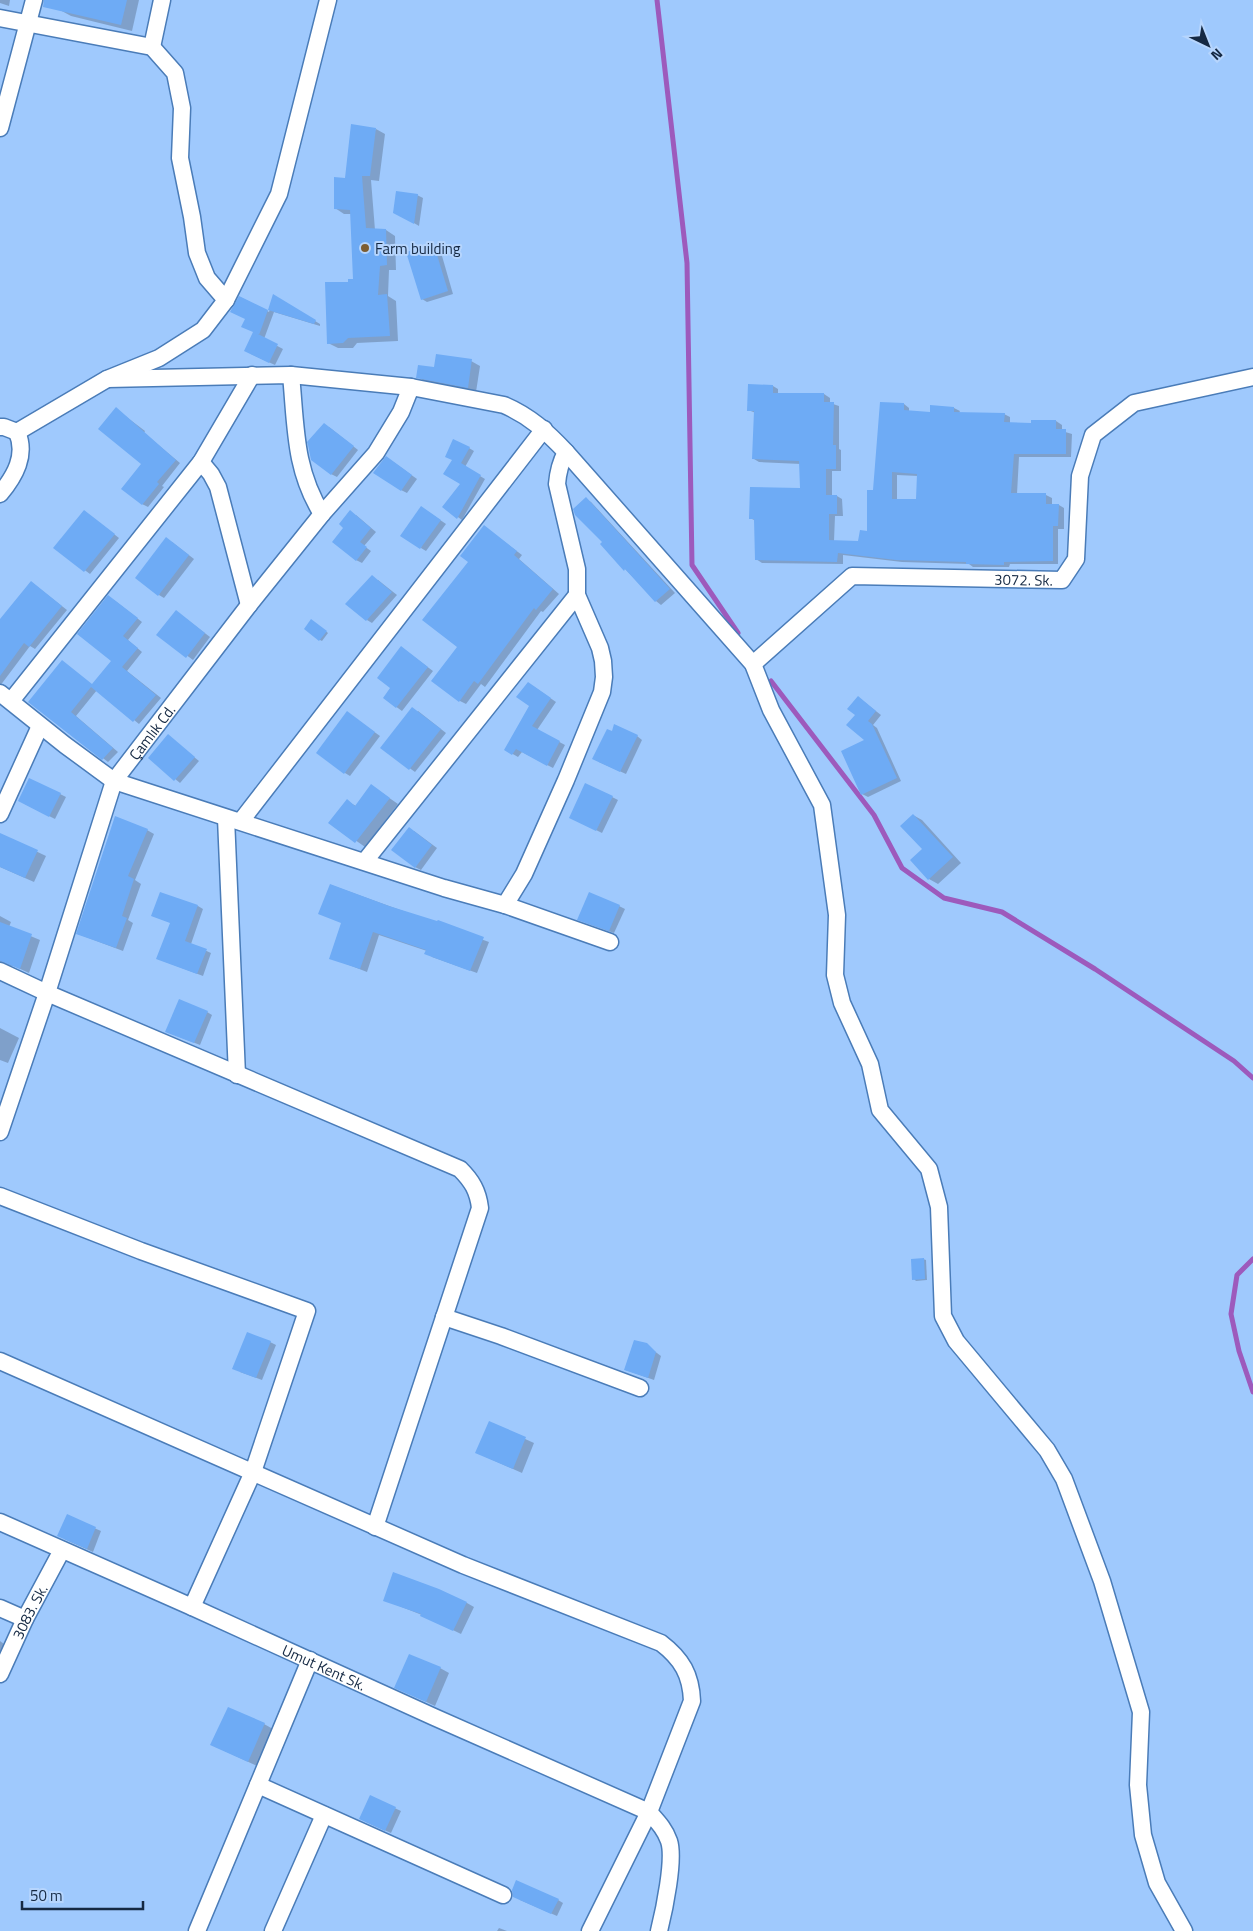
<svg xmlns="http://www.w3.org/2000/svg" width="1253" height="1931" font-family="'Titillium Web',sans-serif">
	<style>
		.shadow { fill: #0003; fill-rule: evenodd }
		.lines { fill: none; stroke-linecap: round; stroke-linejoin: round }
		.stream { stroke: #9d5abc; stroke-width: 5 }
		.building { fill: #6eabf5; fill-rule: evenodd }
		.minor-casing { stroke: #4a7cb8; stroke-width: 19 }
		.minor { stroke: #fff; stroke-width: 16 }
		.poi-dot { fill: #7c5d32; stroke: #b6d5fd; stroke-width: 2 }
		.labels { text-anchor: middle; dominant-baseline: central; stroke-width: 4; stroke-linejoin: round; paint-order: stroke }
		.poi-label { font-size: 15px; fill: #152943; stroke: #b6d5fd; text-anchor: start }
		.street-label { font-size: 15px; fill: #152943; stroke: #b6d5fd }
	</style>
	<rect width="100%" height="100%" fill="#9fc9fd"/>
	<g class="shadow">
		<path d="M0,0h10l-1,6 -9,-3z"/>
		<path d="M62,0h77l-7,31 -61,-15 -11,-6z"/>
		<path d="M376,129l9,5 -6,47 -8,-1 4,50h11l9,6 1,34h-7l-1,26 8,5 2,40 -41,2 -4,5h-15l-10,-5 21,-60 5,-3 -3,-66h-7l-9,-6 11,-29z"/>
		<path d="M417,195l6,3 -4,28 -24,-14z"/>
		<path d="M434,246l6,3 13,45 -26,8 -5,-3z"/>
		<path d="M274,296l46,28v2l-46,-14 -10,27 19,10 -8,16 -24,-11 3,-22 -8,-13 -6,-22 29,15z"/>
		<path d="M471,361l9,5 -4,26 -50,-10 -8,-5z"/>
		<path d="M773,386l5,3v5h46l6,4v5l9,3v43l2,1v21h-9v25h5l5,3 1,17h-8l-1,25 25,1 9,-10 6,-41 30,-87 5,4v4l22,1 23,-5 6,3 -1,2 45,1 6,3v7h22l24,-3 6,4v6l10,3 -1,23h-52l-2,37 29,1 6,3v7h7l5,3v21h-6v35h-48l-1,3h-36l-4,-3 -67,-2 -59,-7v9l-81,-1 -6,-4v-38l-6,-3 51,-29v-25l-42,-2 -5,-3 2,-46 -8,-3zM897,475l21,1v25l-21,-1z"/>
		<path d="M116,409l29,22 -1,2 36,30 -18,23 2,1 -16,20 -6,-3 1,-40z"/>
		<path d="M329,427l29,23 -21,27 -6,-3z"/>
		<path d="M469,448l5,3 -9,16 20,12 -23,41 -18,-13 18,-24 -8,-23z"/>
		<path d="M392,461l25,18 -10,14 -6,-3z"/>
		<path d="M586,499l5,3 84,91 -14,12 -5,-4 -55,-57 2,-2z"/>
		<path d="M84,511l35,27 -29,36 -35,-26z"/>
		<path d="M427,511l19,13 -20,27 -5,-3z"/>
		<path d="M356,515l20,17 -12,14 7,5 -9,12 -6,-3z"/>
		<path d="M490,531l32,24 -3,4 40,35 -16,18 -2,-1 -56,76 -4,-3 -15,20 -6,-3 -2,-55z"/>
		<path d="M172,542l22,17 -30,39 -5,-3z"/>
		<path d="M378,580l19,15 -25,28 -5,-3z"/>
		<path d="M31,582l36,28 -32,39 -5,-3 -30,40v-65z"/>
		<path d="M114,600l28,22 -14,18 14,12 -15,19 34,27 -22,26 -42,-34 -21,26 42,36 -10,10 -78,-60 63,-17 20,-25z"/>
		<path d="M181,615l29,22 -17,23 -35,-26z"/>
		<path d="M314,622l14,11 -6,8 -2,-1z"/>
		<path d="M406,651l27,20 -31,40 -18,-13 8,-10z"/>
		<path d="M533,686l23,16 -19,28 28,15 -12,23 -31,-16 -4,5 -12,-7 24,-44z"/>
		<path d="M863,701l18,14 -8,10 4,3 24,53 -33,16 -6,-3 5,-53 -11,-26z"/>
		<path d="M418,711l28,22 -31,39 -33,-24z"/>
		<path d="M352,716l28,20 -30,40 -5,-3z"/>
		<path d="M168,736l31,25 -19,22 -30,-25z"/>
		<path d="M637,736l5,4 -16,34 -27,-12z"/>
		<path d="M372,786l26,18 -33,43 -35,-25 17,-21 9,5z"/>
		<path d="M60,794l6,3 -11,22 -30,-15z"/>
		<path d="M612,797l6,3 -16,33 -26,-13z"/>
		<path d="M913,815l9,5 39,43 -23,21 -9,-5 -17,-19 12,-11z"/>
		<path d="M147,830l7,4 -19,46 6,4 -13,36 5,3 -10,28 -45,-17z"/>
		<path d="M414,831l23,17 -16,22 -6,-3z"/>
		<path d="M0,834l46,22 -12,26 -34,-15z"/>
		<path d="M331,885l158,57 -12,31 -45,-16 -5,-6 -48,-16 -12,37 -36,-14 11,-35z"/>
		<path d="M198,906l5,3 -12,35 20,9 -8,23 -45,-17 14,-36 -19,-7z"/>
		<path d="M619,906l6,3 -11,24 -30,-11z"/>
		<path d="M0,916l11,6 -2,5 31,13 -11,33 -15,-7 -14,-1z"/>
		<path d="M207,1012l5,3 -12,30 -33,-13z"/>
		<path d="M0,1028l19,10 -11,25 -8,-3z"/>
		<path d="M923,1259l3,1 1,20 -11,1 -2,-2z"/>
		<path d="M270,1342l6,3 -14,35 -22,-8z"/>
		<path d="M646,1345l15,11 -7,24 -28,-10z"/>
		<path d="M490,1423l44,20 -12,30 -36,-16z"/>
		<path d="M67,1516l34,15 -8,21 -29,-13z"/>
		<path d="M384,1600l83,3 7,4 -13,27 -39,-19z"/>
		<path d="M0,1641l4,3 -4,9z"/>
		<path d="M440,1668l9,5 -14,33 -30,-14z"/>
		<path d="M264,1724l9,5 -16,37 -45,-21z"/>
		<path d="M371,1797l30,14 -10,22 -25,-11z"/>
		<path d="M520,1900h38l5,3 -6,13z"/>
		<path d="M499,1928l8,3h-10z"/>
	</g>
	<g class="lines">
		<g class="stream">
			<path d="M657,0l30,263 5,302 46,68"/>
			<path d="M771,681l103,134 28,53 42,30 58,14 93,57 139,92 19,17"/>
			<path d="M1253,1259l-16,16 -6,39 8,37 14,41"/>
		</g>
	</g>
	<g class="building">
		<path d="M44,0h83l-6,25 -78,-18z"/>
		<path d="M351,124l25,4 -6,48h-8l4,52 20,1 1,36 -7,1 -2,29 9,-1 3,42 -42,2 -5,5 -16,1 -2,-62h23v-3h5l-3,-69 -16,-1v-32l11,1z"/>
		<path d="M396,191l22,3 -4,30 -21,-11z"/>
		<path d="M434,245l14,46 -27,9 -15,-48z"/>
		<path d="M273,294l43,26 -2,4 -46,-14z"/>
		<path d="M239,296l29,14 -9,25 -1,-1 20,10 -9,19 -25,-12 9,-19 -12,-5 4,-8 -15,-7z"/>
		<path d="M436,354l36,5 -4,29 -52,-10 2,-13 16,2z"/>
		<path d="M748,384l25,1v8h51v9h10l-1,43h3v24h-10v26h11v19h-8v26l29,1 2,-11 7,1v-41h6l7,-88 24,1v7l26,2v-7l24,2v5l51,1 -1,9 27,1v-3h25v9h10v25h-52l-3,39h35v11h13l-1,22h-5v35l-49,1v3l-38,-1v-2l-70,-2 -58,-7 -1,9 -82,-2 -1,-41h-5l1,-32 50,1 -1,-27 -47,-2 2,-48h-7zM892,472l25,2 -1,25h-24z"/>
		<path d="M116,407l60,53 -19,22 2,2 -17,21 -21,-16 20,-25 -43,-35z"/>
		<path d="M324,423l30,23 -23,29 -20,-15 -3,-15 -1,-3z"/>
		<path d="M453,439l17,8 -9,16 20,12 -24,44 -15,-12 18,-23 -17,-10 9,-14 -7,-3z"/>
		<path d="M386,456l26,19 -11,16 -28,-18z"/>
		<path d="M586,497l84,92 -15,13 -30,-33 -1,2 -24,-27 2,-2 -27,-27 -2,-6z"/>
		<path d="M421,506l20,14 -21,29 -20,-13z"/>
		<path d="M84,510l31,24 -31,38 -31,-24z"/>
		<path d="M350,510l21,18 -11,14 7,5 -11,14 -24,-19 11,-14 -4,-4z"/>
		<path d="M484,525l33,26 -3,4 39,34 -17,21 -2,-2 -56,76 -4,-3 -15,21 -28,-21 26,-34 -35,-27 46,-58 -8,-6z"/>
		<path d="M166,537l23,18 -31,41 -23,-18z"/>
		<path d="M372,575l20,17 -26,29 -21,-17z"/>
		<path d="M31,581l31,25 -33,41 -5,-4 -24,33v-57z"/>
		<path d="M108,595l30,23 -15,18 15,12 -16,19 34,28 -23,27 -42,-35 -20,25 42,36 -11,12 -74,-58 34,-42 30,24 19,-23 -34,-27z"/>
		<path d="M176,610l29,23 -19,25 -30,-23z"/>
		<path d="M311,619l16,12 -8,10 -15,-12z"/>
		<path d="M401,646l27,21 -32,41 -13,-10 7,-10 -13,-10z"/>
		<path d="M528,682l23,16 -19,28 28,15 -13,25 -31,-17 -4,6 -8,-5 25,-44 -13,-9z"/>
		<path d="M858,696l18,15 -8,10 4,3 25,54 -36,17 -20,-44 23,-11 -18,-15 9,-10 -8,-6z"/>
		<path d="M412,707l29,22 -32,41 -29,-22z"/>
		<path d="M347,711l28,21 -31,42 -28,-21z"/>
		<path d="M614,724l24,11 -18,37 -28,-13 15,-30 5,2z"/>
		<path d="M168,734l27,23 -21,24 -26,-23z"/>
		<path d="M29,778l32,15 -12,24 -31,-16z"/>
		<path d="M585,783l28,13 -17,35 -27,-13z"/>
		<path d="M371,784l19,14 -35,45 -27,-20 19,-24 8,7z"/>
		<path d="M913,814l40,43 -25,23 -18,-20 12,-11 -22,-23z"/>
		<path d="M115,816l33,13 -20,47 6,3 -12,37 5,2 -11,30 -40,-14z"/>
		<path d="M409,827l23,18 -17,23 -24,-18z"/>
		<path d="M0,833l38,17 -13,28 -25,-11z"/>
		<path d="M330,884l59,22 48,15 1,-1 46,17 -14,34 -46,-17 2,-4 -53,-18 -13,37 -31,-10 12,-36 -23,-9z"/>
		<path d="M160,892l38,13 -13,36 22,8 -10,25 -41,-15 14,-36 -19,-7z"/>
		<path d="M589,892l31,13 -11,26 -32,-11z"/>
		<path d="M0,922l32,12 -12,35 -20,-8z"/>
		<path d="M179,999l29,12 -14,32 -29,-11z"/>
		<path d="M924,1258l1,21 -13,1 -1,-21z"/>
		<path d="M247,1332l24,9 -15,37 -24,-9z"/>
		<path d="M634,1340l13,3 9,9 -8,26 -24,-8z"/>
		<path d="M489,1421l37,16 -13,32 -38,-16z"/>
		<path d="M67,1514l29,13 -9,22 -30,-13z"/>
		<path d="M393,1572l46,17 28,13 -14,29 -33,-15 1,-2 -38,-13z"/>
		<path d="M409,1654l32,13 -15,35 -32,-14z"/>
		<path d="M228,1707l37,16 -17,39 -38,-17z"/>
		<path d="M370,1795l26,12 -11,24 -26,-12z"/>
		<path d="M516,1880l43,19 -8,15 -38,-17 -1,-7z"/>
	</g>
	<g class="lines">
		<defs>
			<g id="minor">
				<path d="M0,18l152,29 23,26 7,35 -2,50 12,59 5,36 10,25 19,22"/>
				<path d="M152,47l10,-47"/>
				<path d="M0,128l34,-128"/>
				<path d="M291,375c5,51 3,94 31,139"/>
				<path d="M107,379l184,-4 120,12 93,18c26,11 43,27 62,47l187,212 18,46 51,95 15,110 -2,60 7,28 28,61 10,46 49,59 10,38 4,109 13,25 91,109 17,29 38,102 39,131 -3,73 5,50 14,48 27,48"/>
				<path d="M0,427h4l13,5"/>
				<path d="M17,432l90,-53 52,-21 44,-28 23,-30 53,-106 49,-194"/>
				<path d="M201,462l10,12 7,13 31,118"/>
				<path d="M0,494c15,-18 27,-39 17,-62"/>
				<path id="s1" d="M753,664l99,-88 210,4 14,-21 4,-83 13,-41 41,-32 119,-26"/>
				<path d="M0,693l65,52 49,36 330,107 61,17 19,-31 42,-94 36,-88 2,-15 -1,-16 -3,-13 -23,-53v-26l-20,-85c1,-12 3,-21 9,-32"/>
				<path d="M11,701l190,-239 51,-87"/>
				<path d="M0,814l40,-88"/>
				<path d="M226,818l11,257"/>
				<path d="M241,821l303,-392"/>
				<path d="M365,861l212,-266"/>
				<path d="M505,905l105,37"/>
				<path d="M0,971l47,22 413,176c12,12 18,22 20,39l-105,319"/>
				<path id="s2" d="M0,1132l47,-139 67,-212 135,-176 73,-91 54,-61 25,-41 10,-25"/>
				<path d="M0,1196l141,55 166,60 -54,161 -61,135"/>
				<path d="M444,1317l57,19 139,52"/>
				<path d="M0,1361l463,204 198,78c21,16 30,32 31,58l-43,111 -59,119"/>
				<path id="s3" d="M0,1522l192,85 242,110 215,95c8,9 16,17 20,29 6,18 -5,70 -10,90"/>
				<path d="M0,1608l25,11"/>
				<path id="s4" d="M0,1674l25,-55 37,-69"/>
				<path d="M258,1785l245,110"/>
				<path d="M197,1931l113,-271"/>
				<path d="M273,1931l51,-116"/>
			</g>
		</defs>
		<use href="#minor" class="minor-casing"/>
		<use href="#minor" class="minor"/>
	</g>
	<circle class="poi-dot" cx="365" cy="248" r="5"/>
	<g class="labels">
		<g class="poi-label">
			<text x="375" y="248">Farm building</text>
		</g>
		<g class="street-label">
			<text stroke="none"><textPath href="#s1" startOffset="304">3072. Sk.</textPath></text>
			<text stroke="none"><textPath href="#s2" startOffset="431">Çamlık Cd.</textPath></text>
			<text stroke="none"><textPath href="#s4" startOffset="69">3083. Sk.</textPath></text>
			<text stroke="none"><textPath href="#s3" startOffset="355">Umut Kent Sk.</textPath></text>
		</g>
	</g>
	<g transform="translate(1208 45) rotate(137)" stroke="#b6d5fd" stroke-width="4" paint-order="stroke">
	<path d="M0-4L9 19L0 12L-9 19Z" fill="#152943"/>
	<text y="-8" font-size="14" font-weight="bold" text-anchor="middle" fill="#152943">N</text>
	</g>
	<path d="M22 1901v8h121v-8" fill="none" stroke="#152943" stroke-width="2.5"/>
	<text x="30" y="1901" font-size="15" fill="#152943" stroke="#b6d5fd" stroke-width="4" paint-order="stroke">50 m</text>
</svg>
